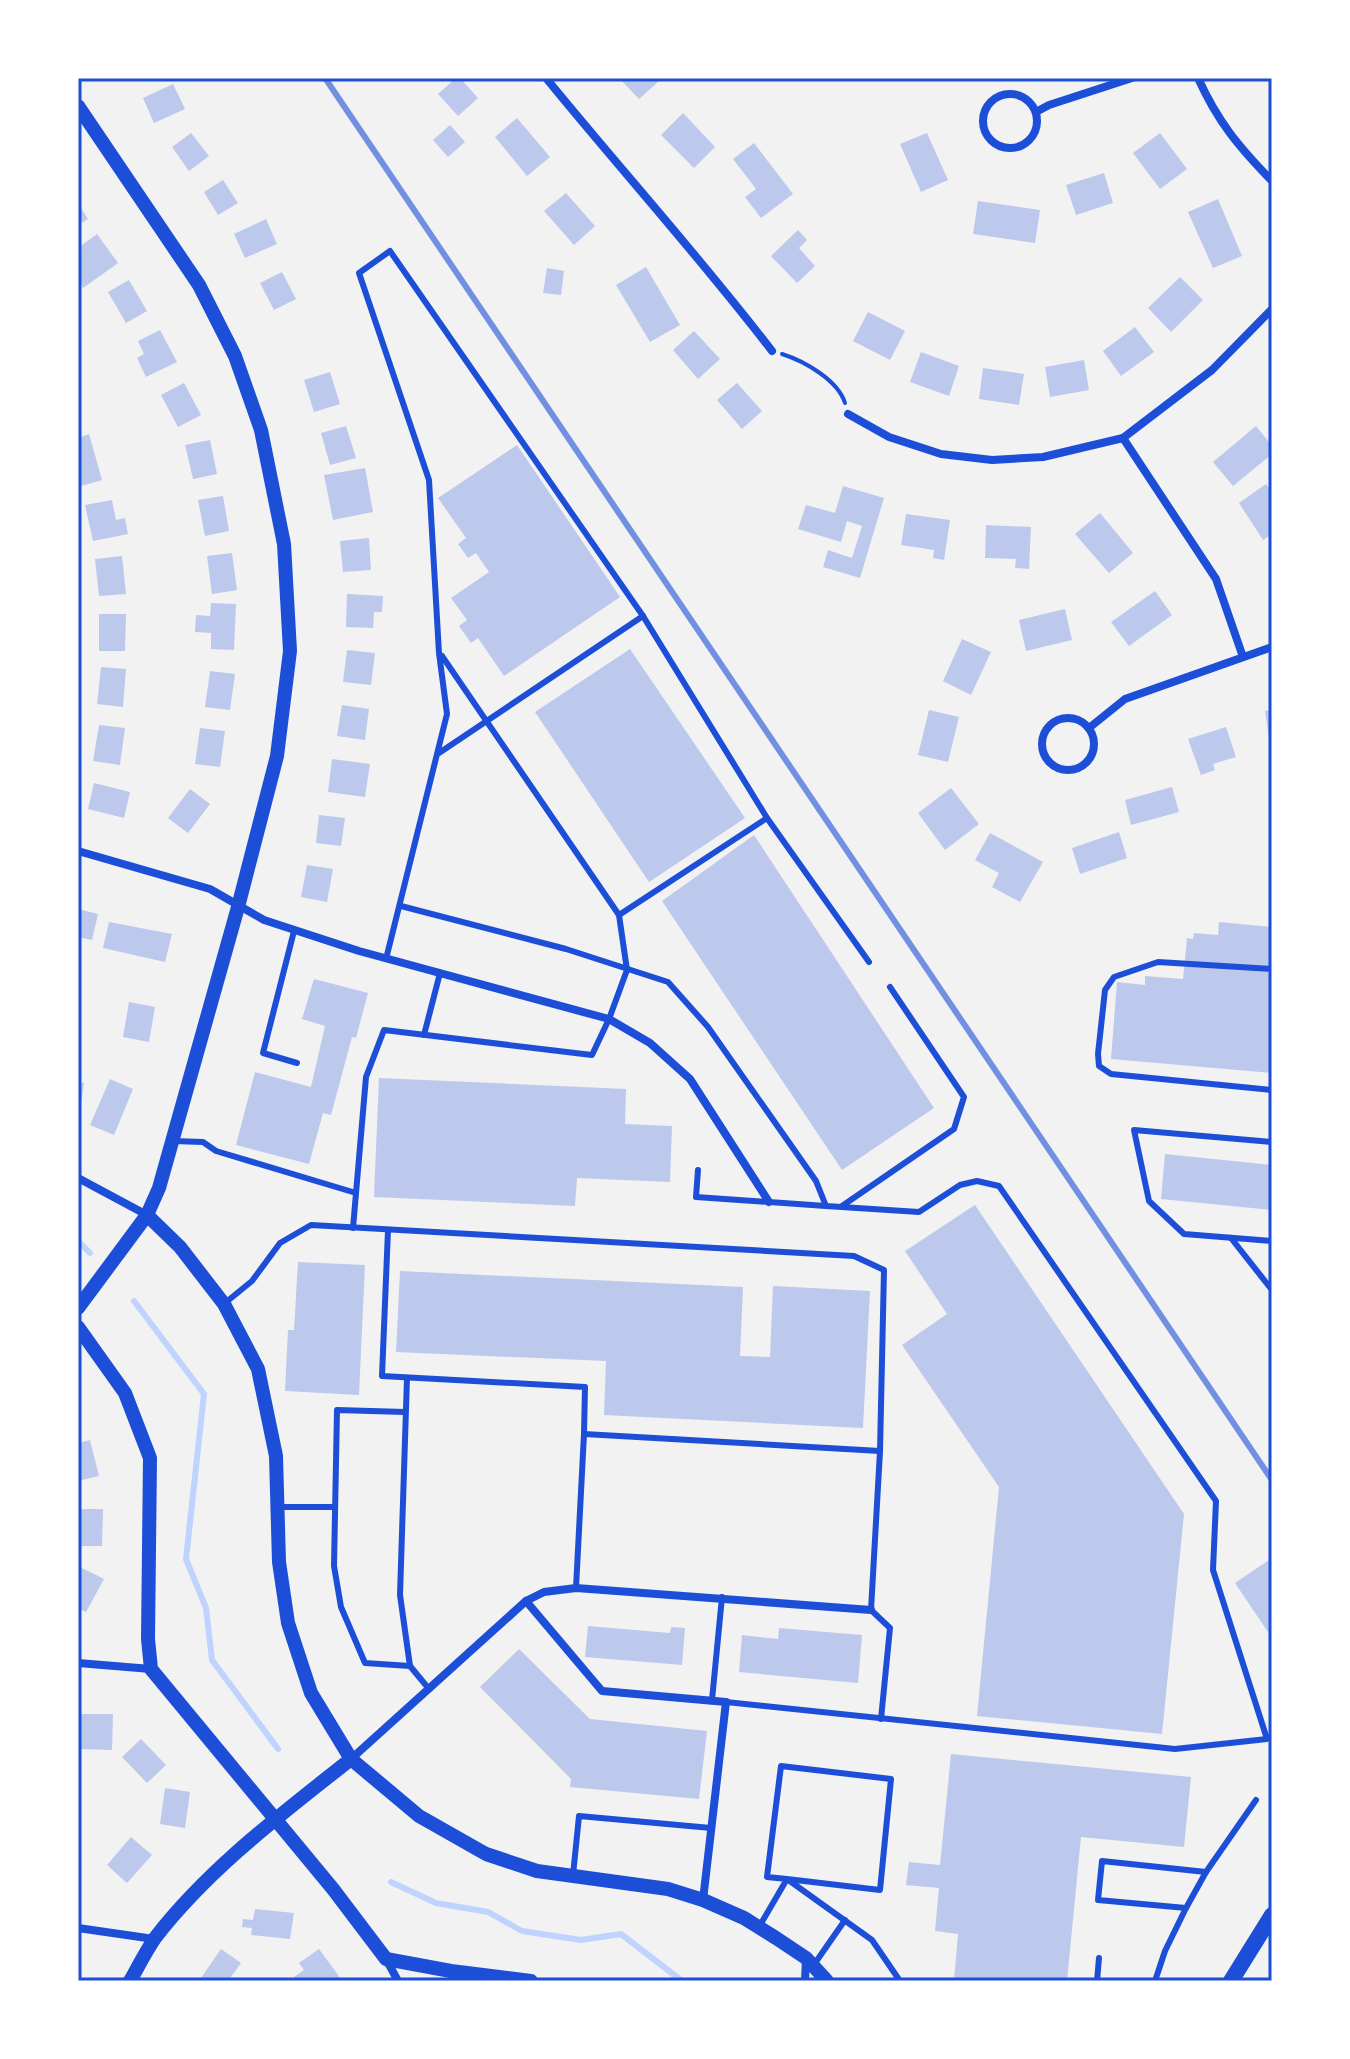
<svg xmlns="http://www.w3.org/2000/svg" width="1350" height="2059" font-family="Cabin,sans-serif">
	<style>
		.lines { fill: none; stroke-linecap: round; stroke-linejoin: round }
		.stream { stroke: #bfd3fe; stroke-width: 6 }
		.building { fill: #bdc9ec }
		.path { stroke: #1d4ed8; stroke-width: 4 }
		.service { stroke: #1d4ed8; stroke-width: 6 }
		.minor { stroke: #1d4ed8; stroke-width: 8 }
		.tertiary { stroke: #1d4ed8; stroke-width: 14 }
		.secondary { stroke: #1d4ed8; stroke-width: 16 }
		.rail { stroke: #7290e2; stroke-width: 6 }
		.neatline { fill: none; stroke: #1d4ed8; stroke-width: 3 }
	</style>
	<rect width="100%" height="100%" fill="#f2f2f2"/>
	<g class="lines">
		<g class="stream">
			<path d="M78,1241l12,12"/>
			<path d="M134,1301l70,93 -18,165 20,49 6,52 66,89"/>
			<path d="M391,1882l45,21 52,9 34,19 59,9 40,-6 61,47"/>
		</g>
	</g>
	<g class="building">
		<path d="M456,78h4l18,20 -20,18 -20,-22z"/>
		<path d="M619,78h37l3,3 -20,18z"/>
		<path d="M173,84l12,25 -31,14 -11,-25z"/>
		<path d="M683,113l32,34 -21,21 -33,-33z"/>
		<path d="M517,118l33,39 -23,19 -32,-39z"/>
		<path d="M450,125l15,17 -17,15 -15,-17z"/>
		<path d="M191,133l18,23 -20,15 -17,-24z"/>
		<path d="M927,133l21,47 -27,12 -21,-48z"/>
		<path d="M1160,133l27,36 -27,20 -27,-36z"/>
		<path d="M754,143l39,51 -32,24 -16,-21 11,-8 -23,-30z"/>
		<path d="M1104,173l9,30 -37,12 -10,-30z"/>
		<path d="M223,180l15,23 -20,12 -14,-23z"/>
		<path d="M566,193l29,33 -21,19 -30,-34z"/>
		<path d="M1218,199l24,57 -29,12 -25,-56z"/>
		<path d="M978,201l62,9 -5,33 -62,-9z"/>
		<path d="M78,203l10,16 -10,6z"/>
		<path d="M266,219l11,25 -32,14 -11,-24z"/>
		<path d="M798,230l9,10 -8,8 16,18 -18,17 -26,-27z"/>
		<path d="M97,234l21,29 -35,25 -5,-8v-22l4,-3 -4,-7z"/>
		<path d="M646,267l34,58 -30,17 -34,-57z"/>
		<path d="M547,268l17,3 -3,24 -18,-2z"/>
		<path d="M282,272l14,27 -22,11 -14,-27z"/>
		<path d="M1180,277l23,23 -32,32 -23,-24z"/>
		<path d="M129,280l18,31 -21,12 -18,-31z"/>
		<path d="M868,312l37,19 -15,29 -37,-19z"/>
		<path d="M1135,327l19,25 -33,24 -18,-25z"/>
		<path d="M160,330l17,32 -31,15 -9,-19 7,-4 -6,-13z"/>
		<path d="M694,331l26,28 -22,20 -25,-29z"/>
		<path d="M921,352l38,14 -10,30 -39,-14z"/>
		<path d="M1084,360l5,30 -39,7 -5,-30z"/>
		<path d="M983,368l41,6 -5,31 -40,-6z"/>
		<path d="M330,372l10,32 -26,8 -10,-32z"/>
		<path d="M184,383l17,32 -23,12 -17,-32z"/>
		<path d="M737,383l25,28 -20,18 -25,-29z"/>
		<path d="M346,426l10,32 -26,7 -9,-32z"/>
		<path d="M1256,426l16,20v8l-39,32 -20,-24z"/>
		<path d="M89,434l13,46 -24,7v-49z"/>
		<path d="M210,440l7,34 -24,5 -8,-34z"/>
		<path d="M517,445l103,152 -116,79 -26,-38 -7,5 -12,-17 8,-6 -16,-22 38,-26 -13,-19 -8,5 -10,-14 8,-6 -28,-40z"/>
		<path d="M365,468l8,44 -40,8 -9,-45z"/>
		<path d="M1266,484l6,9v41l-9,6 -24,-37z"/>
		<path d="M843,486l41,12 -24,80 -37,-11 5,-17 24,8 10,-32 -15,-5 -6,21 -43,-13 8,-24 29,8z"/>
		<path d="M223,496l6,35 -24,5 -7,-36z"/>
		<path d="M112,500l4,20 9,-2 3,16 -35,7 -8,-36z"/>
		<path d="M1100,513l33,40 -24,20 -34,-39z"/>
		<path d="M906,514l44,6 -6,40 -11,-2 1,-8 -33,-5z"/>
		<path d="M986,525l45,2 -2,42 -14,-1 1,-9 -31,-1z"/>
		<path d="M369,538l2,32 -28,2 -3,-31z"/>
		<path d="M232,553l5,37 -25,4 -5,-38z"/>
		<path d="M122,556l4,38 -27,2 -4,-37z"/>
		<path d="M1155,591l17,24 -43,31 -18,-24z"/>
		<path d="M347,594l36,2 -1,16h-8l-1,16 -27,-1z"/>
		<path d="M211,603l25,1 -2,46 -23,-1v-16l-16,-1 1,-17 14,1z"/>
		<path d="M1065,609l7,31 -46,11 -7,-31z"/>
		<path d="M99,614h27l-1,37h-26z"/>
		<path d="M962,639l29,13 -20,43 -28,-14z"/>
		<path d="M630,649l115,169 -96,64 -114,-170z"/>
		<path d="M347,650l28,3 -4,32 -28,-3z"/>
		<path d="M101,667l25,2 -3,38 -26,-3z"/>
		<path d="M210,671l25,3 -5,36 -25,-3z"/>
		<path d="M342,705l27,4 -4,31 -28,-4z"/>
		<path d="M929,710l30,7 -11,45 -30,-7z"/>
		<path d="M1272,710v35h-2l-5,-34z"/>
		<path d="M99,725l26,3 -5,37 -27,-4z"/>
		<path d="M1226,727l10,30 -23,7 2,6 -14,5 -13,-36z"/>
		<path d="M200,728l25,3 -5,36 -25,-3z"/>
		<path d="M332,759l38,5 -5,33 -37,-5z"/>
		<path d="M94,783l36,9 -6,26 -36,-9z"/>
		<path d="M1172,787l7,25 -48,13 -6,-25z"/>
		<path d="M951,788l28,36 -34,26 -27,-37z"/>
		<path d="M190,789l20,15 -22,29 -20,-15z"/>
		<path d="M319,815l26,3 -4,28 -25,-3z"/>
		<path d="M1119,832l8,26 -47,16 -8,-26z"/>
		<path d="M990,833l53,29 -23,40 -28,-15 7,-14 -24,-13z"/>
		<path d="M754,835l180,273 -92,62 -180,-269z"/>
		<path d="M307,865l26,4 -6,33 -26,-5z"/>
		<path d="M78,909l20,5 -6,26 -14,-3z"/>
		<path d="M109,922l63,12 -7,28 -62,-14z"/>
		<path d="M1219,922l53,5v146l-161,-14 6,-77 28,3v-9l38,3 4,-41 6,1 1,-6 24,2z"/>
		<path d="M314,979l54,14 -12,45 -4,-1 -21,78 -8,-2 -14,51 -73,-19 19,-73 56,15 14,-61 -23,-7z"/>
		<path d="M129,1002l26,5 -6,35 -26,-5z"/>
		<path d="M379,1078l247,11 -1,35 47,2 -2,56 -93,-4 -2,28 -201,-9z"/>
		<path d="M110,1079l23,10 -19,46 -24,-10z"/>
		<path d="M78,1082l6,1 -4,27h-2z"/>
		<path d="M1165,1154l107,11v45l-111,-11z"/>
		<path d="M975,1205l209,309 -22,220 -185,-18 22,-229 -97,-142 45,-31 -42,-63z"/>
		<path d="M298,1262l67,3 -6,130 -74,-4 3,-61h6z"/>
		<path d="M400,1271l343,16 -3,69 30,1 3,-71 97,5 -7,137 -259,-13 2,-54 -210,-9z"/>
		<path d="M90,1440l9,36 -21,5v-38z"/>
		<path d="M78,1509h25l-1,37h-24z"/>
		<path d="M1272,1558v80l-37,-55z"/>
		<path d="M80,1567l24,12 -18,33 -8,-4z"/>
		<path d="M588,1626l82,7 1,-6 14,1 -3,37 -97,-8z"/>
		<path d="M779,1628l83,7 -4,48 -119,-11 3,-37 36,4z"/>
		<path d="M519,1649l71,70 117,12 -8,68 -129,-12 1,-8 -91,-92z"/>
		<path d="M78,1714h35l-1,36 -34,-1z"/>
		<path d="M141,1739l25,26 -19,18 -25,-26z"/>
		<path d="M951,1754l240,23 -7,70 -103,-10 -14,144h-113l4,-47 -23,-3 4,-43 -33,-3 3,-23 31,3z"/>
		<path d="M165,1788l25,4 -5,36 -25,-4z"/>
		<path d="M131,1837l21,18 -25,28 -20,-18z"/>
		<path d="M255,1909l39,4 -4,26 -39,-4 1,-7 -10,-1 1,-8 10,1z"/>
		<path d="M221,1949l20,14 -13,18h-23l-4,-3z"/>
		<path d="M319,1949l22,30 -44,2 -3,-4 10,-7 -5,-7z"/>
	</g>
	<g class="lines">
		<path class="path" d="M782,354c22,7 56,26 63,49"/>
		<g class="service">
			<path d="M439,753l204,-137 124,202"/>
			<path d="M401,906l165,43 102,33 40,45 108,154 10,25 93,6 41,-27 17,-4 22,5 217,315 -3,69 54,169 -92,10 -449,-47"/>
			<path d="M619,915l148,-97 102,144"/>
			<path d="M294,931l-31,122 34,10"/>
			<path d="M386,959l61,-245 -8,-61 -10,-173 -70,-207 31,-22 253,365"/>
			<path d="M1272,969l-114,-7 -44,15 -9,13 -7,64 1,12 12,8 161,16"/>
			<path d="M424,1035l16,-62"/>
			<path d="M173,1141l30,1 13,9 140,42"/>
			<path d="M1272,1142l-138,-12 15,71 35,33 88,7"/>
			<path d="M698,1170l-2,27 130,9"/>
			<path d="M842,1206l112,-77 10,-32 -74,-110"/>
			<path d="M353,1228l13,-151 18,-47 208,25 17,-36 18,-49 -8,-55 -177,-259"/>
			<path d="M388,1230l-6,146 203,11 -1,47 296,17"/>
			<path d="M1231,1238l41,52"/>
			<path d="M225,1303l27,-22 28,-38 31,-18 543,31 30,14 -4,181 -9,159 19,18 -9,91"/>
			<path d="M407,1378l-7,217 10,71 19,23"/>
			<path d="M405,1412l-68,-2 -3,156 7,41 24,56 45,3"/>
			<path d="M278,1507h57"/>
			<path d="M576,1588l8,-154"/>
			<path d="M712,1700l10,-103"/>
			<path d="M573,1875l6,-59 132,12"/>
			<path d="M1186,1908l20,-36 50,-72"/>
			<path d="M759,1927l28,-48 93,11 11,-111 -110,-13 -14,111 20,2 85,61 28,41"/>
			<path d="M813,1966l32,-46"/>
			<path d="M1097,1981l2,-23"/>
			<path d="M1155,1981l10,-30 21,-43 -88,-8 4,-39 104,11"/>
		</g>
		<g class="minor">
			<path d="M546,78c75,92 154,179 226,273"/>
			<path d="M1198,78c20,44 40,68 74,103"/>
			<circle cx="1010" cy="121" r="27"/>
			<path d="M1036,112l13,-7 83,-27"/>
			<path d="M848,414l41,23 52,17 51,6 51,-3 80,-19 89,-68 60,-61"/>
			<path d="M1123,438l93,141 27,78"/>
			<circle cx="1068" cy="744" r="26"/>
			<path d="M1089,728l36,-29 147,-52"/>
			<path d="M78,851l132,38 54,31 95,31 250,68 41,24 40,36 79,123"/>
			<path d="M78,1178l69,37"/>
			<path d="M526,1601l76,90 124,11 -23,198"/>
			<path d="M78,1663l73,6"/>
			<path d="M351,1759l175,-158 18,-9 32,-4 295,22"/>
			<path d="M78,1928l76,11"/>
			<path d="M386,1959l12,22"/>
			<path d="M805,1981l1,-23"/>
		</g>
		<g class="tertiary">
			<path d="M78,106l121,179 36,71 26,74 23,114 6,107 -13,105 -39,151 -79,281 -12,27 -69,93"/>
			<path d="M147,1215l33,32 44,57 34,65 18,87 3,106 9,61 23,70 40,66 68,57 67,38 51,17 131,18 35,11 41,18 32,20 30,20 21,23"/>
			<path d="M78,1327l47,66 25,65 -2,181 3,30 182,220 53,70 65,12 80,10"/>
			<path d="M130,1981c8,-14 16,-30 25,-43 54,-70 128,-125 196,-179"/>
		</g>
		<path class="secondary" d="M1231,1981l41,-66"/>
		<path class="rail" d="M325,78l947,1402"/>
	</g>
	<rect width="1350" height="2059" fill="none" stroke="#ffffff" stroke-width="160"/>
	<rect x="80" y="80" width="1190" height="1899" class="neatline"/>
</svg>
